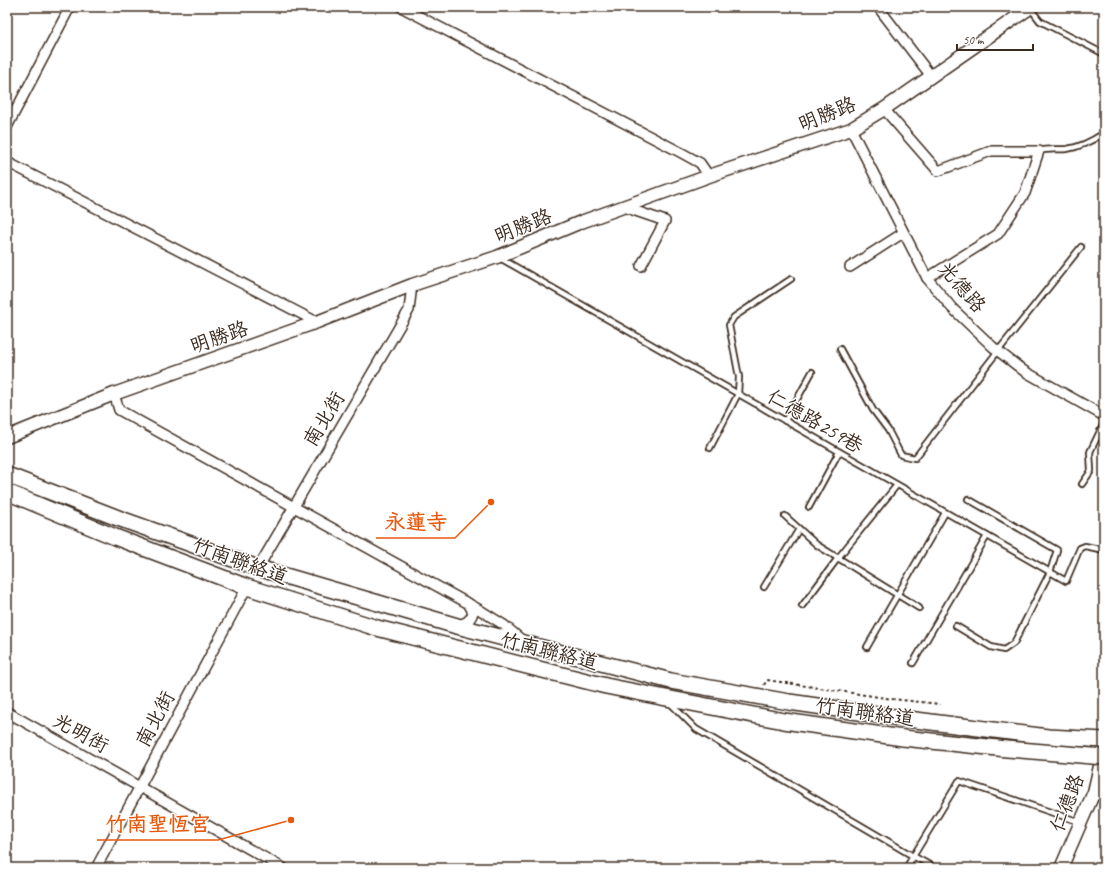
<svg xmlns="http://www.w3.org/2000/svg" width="1111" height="875" font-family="Caveat,'LXGW WenKai TC',sans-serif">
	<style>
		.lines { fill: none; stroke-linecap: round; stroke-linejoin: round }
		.service-casing { stroke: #3b2a1e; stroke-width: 8 }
		.minor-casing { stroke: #3b2a1e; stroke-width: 12 }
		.tertiary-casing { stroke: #3b2a1e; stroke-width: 15 }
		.primary-casing { stroke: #3b2a1e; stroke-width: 18 }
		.path { stroke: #3b2a1e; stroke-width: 2; stroke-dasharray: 3 3; stroke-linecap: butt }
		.service { stroke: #fff; stroke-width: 4.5 }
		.minor { stroke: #fff; stroke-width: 9 }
		.tertiary { stroke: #fff; stroke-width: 12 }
		.primary { stroke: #fff; stroke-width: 15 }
		.primary-bridge-casing { stroke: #3b2a1e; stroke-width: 18; stroke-linecap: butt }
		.primary-bridge { stroke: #fff; stroke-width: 15 }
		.labels { text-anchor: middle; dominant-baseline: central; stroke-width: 3; stroke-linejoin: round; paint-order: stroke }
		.street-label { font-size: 20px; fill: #3b2a1e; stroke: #fff }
		.leader { fill: none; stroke: #e8590c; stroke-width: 1.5 }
		.callout-dot { fill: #e8590c; stroke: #fff; stroke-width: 1.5 }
		.callout-label { font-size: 21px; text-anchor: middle; font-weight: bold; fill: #e8590c; stroke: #fff; stroke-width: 3; stroke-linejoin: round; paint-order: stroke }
	</style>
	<rect width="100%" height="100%" fill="#fff"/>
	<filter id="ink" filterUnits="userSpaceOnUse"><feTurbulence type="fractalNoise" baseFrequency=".025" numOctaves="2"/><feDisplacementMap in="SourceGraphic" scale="8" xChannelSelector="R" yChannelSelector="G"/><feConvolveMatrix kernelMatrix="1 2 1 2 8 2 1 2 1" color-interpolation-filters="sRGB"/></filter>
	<g filter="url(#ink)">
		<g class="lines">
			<defs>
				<g id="service">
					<path d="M1030,8l10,13 64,33"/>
					<path d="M1039,151c9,-3 18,-1 28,-2 14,-2 25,-8 37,-16"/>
					<path d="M500,258l566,323 14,-33 5,-2 19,4"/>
					<path d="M840,349l33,61 15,20 13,25 14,3 83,-107 83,-104"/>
					<path d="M785,421l27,-49"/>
					<path d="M710,448l28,-54 1,-17 -10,-52 5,-8 57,-38"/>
					<path d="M1082,484l9,-13 -1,-19 14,-29"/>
					<path d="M809,507l30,-55"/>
					<path d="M785,516l32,29 102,63"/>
					<path d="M764,587l35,-58"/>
					<path d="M802,606l36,-48 59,-73"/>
					<path d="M956,626l35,21 13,3 10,-7 36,-71 7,-22 -89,-51"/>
					<path d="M867,647l78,-134"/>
					<path d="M913,663l74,-127"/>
					<path d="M671,704l25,25 217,127 22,12"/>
					<path d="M906,868l53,-87 121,41"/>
				</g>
				<g id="minor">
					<path d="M401,7l279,145 20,11 9,13"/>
					<path d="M878,7l53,69"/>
					<path d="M884,109l54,62 53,-20h48l-14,42 -27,41 -71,44"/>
					<path d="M7,127l63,-120"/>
					<path d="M851,129l76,149 25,30 41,39 31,24 80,45"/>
					<path d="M7,162l310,160"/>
					<path d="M624,207l41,14 -24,45"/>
					<path d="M850,267l53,-34"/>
					<path d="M114,394l5,16 361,200 24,15 19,16"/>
					<path d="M258,568l151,-258 3,-25"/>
					<path d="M457,626c8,-3 14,-5 16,-14l-5,-9"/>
					<path d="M7,712l276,156"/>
					<path d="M1094,792l10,6"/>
					<path d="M96,868l151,-281"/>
				</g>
				<g id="tertiary">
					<path d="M7,437l107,-43 203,-72 95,-37 85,-28 84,-35 128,-46 142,-47 33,-20 147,-102"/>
					<path d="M1061,868l33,-76 10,-43"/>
				</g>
				<g id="primary">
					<path d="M7,475l111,43 140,50 199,58 214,55 118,21 119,17 140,18 56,3"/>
					<path d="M7,492l108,45 132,50 130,41 229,58 60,12 118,23 119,17"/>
				</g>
			</defs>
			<use href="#service" class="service-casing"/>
			<use href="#minor" class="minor-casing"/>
			<use href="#tertiary" class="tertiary-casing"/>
			<use href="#primary" class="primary-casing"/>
			<path class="path" d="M764,685l3,-5 125,19 48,5"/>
			<use href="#service" class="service"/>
			<use href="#minor" class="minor"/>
			<use href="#tertiary" class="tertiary"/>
			<use href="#primary" class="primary"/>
			<defs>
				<path id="primary-bridge" d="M903,738l104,11 97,8"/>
			</defs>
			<use href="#primary-bridge" class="primary-bridge-casing"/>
			<use href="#primary-bridge" class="primary-bridge"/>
		</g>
	</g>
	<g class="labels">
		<g class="street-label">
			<text transform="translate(827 114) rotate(-22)">明勝路</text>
			<text transform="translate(523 226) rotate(-22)">明勝路</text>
			<text transform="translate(962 287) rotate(49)">光德路</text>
			<text transform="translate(219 337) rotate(-19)">明勝路</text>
			<text transform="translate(324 419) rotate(-59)">南北街</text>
			<text transform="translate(815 421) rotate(30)">仁德路259巷</text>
			<text transform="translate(240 561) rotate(20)">竹南聯絡道</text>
			<text transform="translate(549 651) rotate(14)">竹南聯絡道</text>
			<text transform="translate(865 712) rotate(8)">竹南聯絡道</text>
			<text transform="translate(155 719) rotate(-62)">南北街</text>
			<text transform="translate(81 733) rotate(29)">光明街</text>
			<text transform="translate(1067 803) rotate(-69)">仁德路</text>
		</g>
	</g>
	<path class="leader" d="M491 502L455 538H376M291 820L218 840H97"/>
	<g class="callout-dot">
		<circle cx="491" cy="502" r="4"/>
		<circle cx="291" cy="820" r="4"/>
	</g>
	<g class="callout-label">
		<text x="416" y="529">永蓮寺</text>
		<text x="158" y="831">竹南聖恆宮</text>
	</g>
	<rect width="1111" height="875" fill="none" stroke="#fff" stroke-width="24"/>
	<rect x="12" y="12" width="1087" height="851" fill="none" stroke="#3b2a1e" stroke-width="1.5" filter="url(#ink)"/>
	<path d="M957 44v6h76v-6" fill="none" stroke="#3b2a1e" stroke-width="2"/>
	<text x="963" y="44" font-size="12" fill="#3b2a1e" stroke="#ffffff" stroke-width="3" paint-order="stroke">50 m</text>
</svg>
